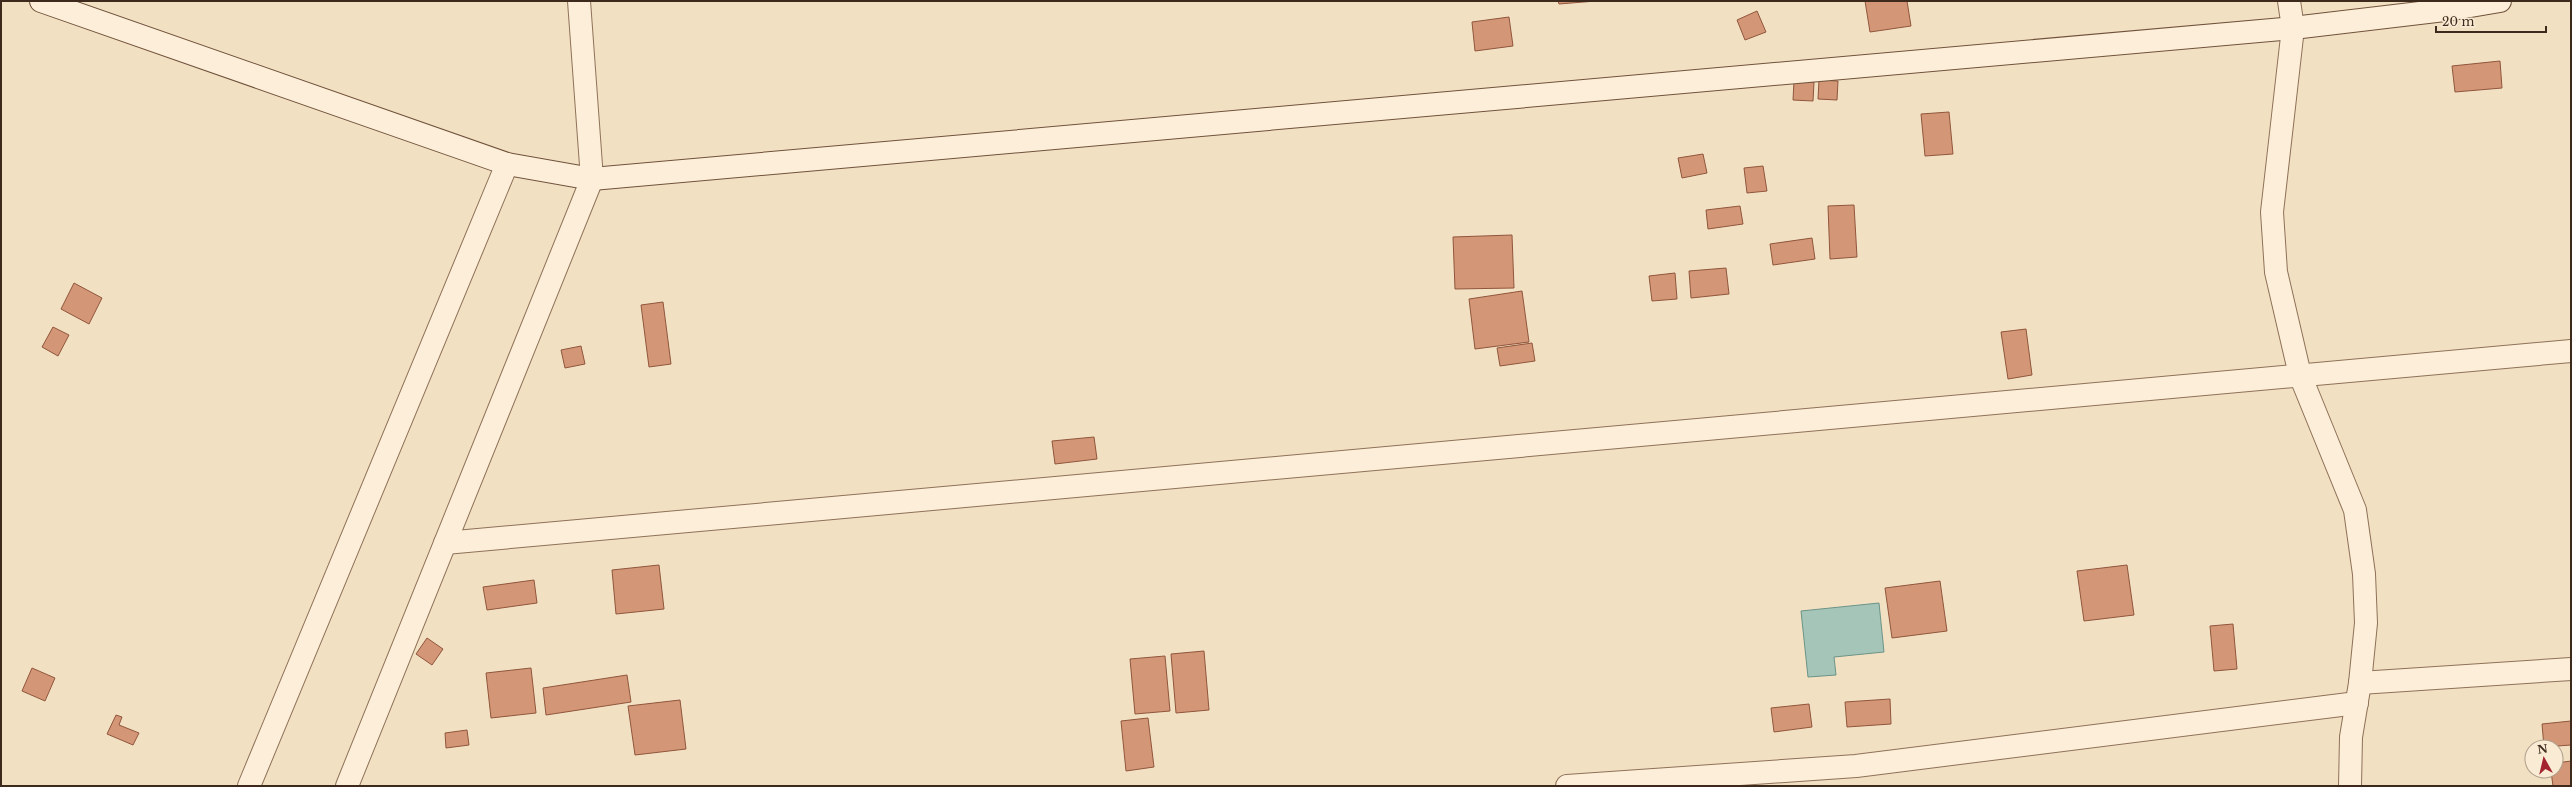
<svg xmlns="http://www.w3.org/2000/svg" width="2572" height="787" font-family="'Libre Baskerville',serif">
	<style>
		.water { fill: #a6c5b9; stroke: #6b9487 }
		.building { fill: #d39676; stroke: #90563c }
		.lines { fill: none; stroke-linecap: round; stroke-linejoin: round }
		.street-casing { stroke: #8e7158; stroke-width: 24 }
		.secondary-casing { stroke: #70523b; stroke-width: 24 }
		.street { stroke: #fceed8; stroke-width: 22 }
		.secondary { stroke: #fceed8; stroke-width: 22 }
	</style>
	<rect width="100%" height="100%" fill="#f2e0c3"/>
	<path class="water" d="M1879,603l5,49 -50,5 2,18 -28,2 -7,-66z"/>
	<g class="building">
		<path d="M1558,1h38l-37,3z"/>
		<path d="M1865,1h42l4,25 -41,6z"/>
		<path d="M1757,11l9,21 -21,8 -8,-20z"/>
		<path d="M1509,17l4,29 -38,5 -3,-29z"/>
		<path d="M2500,61l2,27 -47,4 -3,-26z"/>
		<path d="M1819,80l19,1 -1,19 -19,-1z"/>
		<path d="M1794,81l20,1 -1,19 -20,-1z"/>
		<path d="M1949,112l4,42 -28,2 -4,-42z"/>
		<path d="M1703,154l4,19 -25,5 -4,-20z"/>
		<path d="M1763,166l4,25 -20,2 -3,-25z"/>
		<path d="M1854,205l3,52 -27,2 -2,-53z"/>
		<path d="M1740,206l3,18 -35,5 -2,-19z"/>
		<path d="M1512,235l2,53 -59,1 -2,-52z"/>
		<path d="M1812,238l3,21 -42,6 -3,-21z"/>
		<path d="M1726,268l3,26 -38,4 -2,-27z"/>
		<path d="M1675,273l2,26 -25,2 -3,-25z"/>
		<path d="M74,283l28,15 -13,26 -28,-15z"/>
		<path d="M1522,291l7,51 -54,7 -6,-50z"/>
		<path d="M663,302l8,62 -22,3 -8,-62z"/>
		<path d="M53,327l16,8 -11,21 -16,-9z"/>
		<path d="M2026,329l6,46 -24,4 -7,-47z"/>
		<path d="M1532,343l3,18 -35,5 -3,-18z"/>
		<path d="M581,346l4,18 -20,4 -4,-18z"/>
		<path d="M1094,437l3,22 -42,5 -3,-23z"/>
		<path d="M659,565l5,44 -48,5 -4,-44z"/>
		<path d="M2127,565l7,50 -50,6 -7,-50z"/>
		<path d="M534,580l3,23 -50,7 -4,-23z"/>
		<path d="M1940,581l7,50 -55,7 -7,-50z"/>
		<path d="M2233,624l4,45 -23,2 -4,-45z"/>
		<path d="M427,638l16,11 -11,16 -16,-11z"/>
		<path d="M1204,651l5,59 -33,3 -5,-59z"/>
		<path d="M1165,656l5,55 -35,3 -5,-55z"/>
		<path d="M32,668l23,10 -10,23 -23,-10z"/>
		<path d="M531,668l5,45 -45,5 -5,-45z"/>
		<path d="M627,675l4,27 -85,13 -3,-27z"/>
		<path d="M1890,699l1,25 -44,3 -2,-25z"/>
		<path d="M680,700l6,49 -51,6 -7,-49z"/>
		<path d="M1809,704l3,23 -38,5 -3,-24z"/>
		<path d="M116,715l6,2 -3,8 20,8 -6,12 -26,-11z"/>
		<path d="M1148,718l6,49 -28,4 -5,-50z"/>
		<path d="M2571,721v24l-27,2 -2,-23z"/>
		<path d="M467,730l2,15 -23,3 -1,-15z"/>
		<path d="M2571,761v25h-18l-2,-15h5v-8z"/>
	</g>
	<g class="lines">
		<defs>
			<g id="street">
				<path d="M2289,1l4,27 -21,184 4,60 24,103 55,135 9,64 2,49 -6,60 -9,54 -1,49"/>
				<path d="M445,543l2126,-192"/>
				<path d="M2360,683l211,-14"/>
				<path d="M249,786l258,-622"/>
				<path d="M347,786l245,-607 -13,-178"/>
				<path d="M1567,786l289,-20 501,-63"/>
			</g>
			<path id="secondary" d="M41,1l466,163 85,15 1701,-151 160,-19 47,-8"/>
		</defs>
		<use href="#street" class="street-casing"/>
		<use href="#secondary" class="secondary-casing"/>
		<use href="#street" class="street"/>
		<use href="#secondary" class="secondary"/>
	</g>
	<rect width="2572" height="787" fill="none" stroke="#3d2a1d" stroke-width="4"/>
	<g transform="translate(2544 759) rotate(352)"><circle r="19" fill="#f9ebd4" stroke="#ae9e8b"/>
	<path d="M0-3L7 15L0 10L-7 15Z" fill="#a3232e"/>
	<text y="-6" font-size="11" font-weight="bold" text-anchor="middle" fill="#3d2a1d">N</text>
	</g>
	<path d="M2436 26v6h110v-6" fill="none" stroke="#3d2a1d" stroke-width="2"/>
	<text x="2442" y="26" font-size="12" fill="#3d2a1d" stroke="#f9ebd4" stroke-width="3" paint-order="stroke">20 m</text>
</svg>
